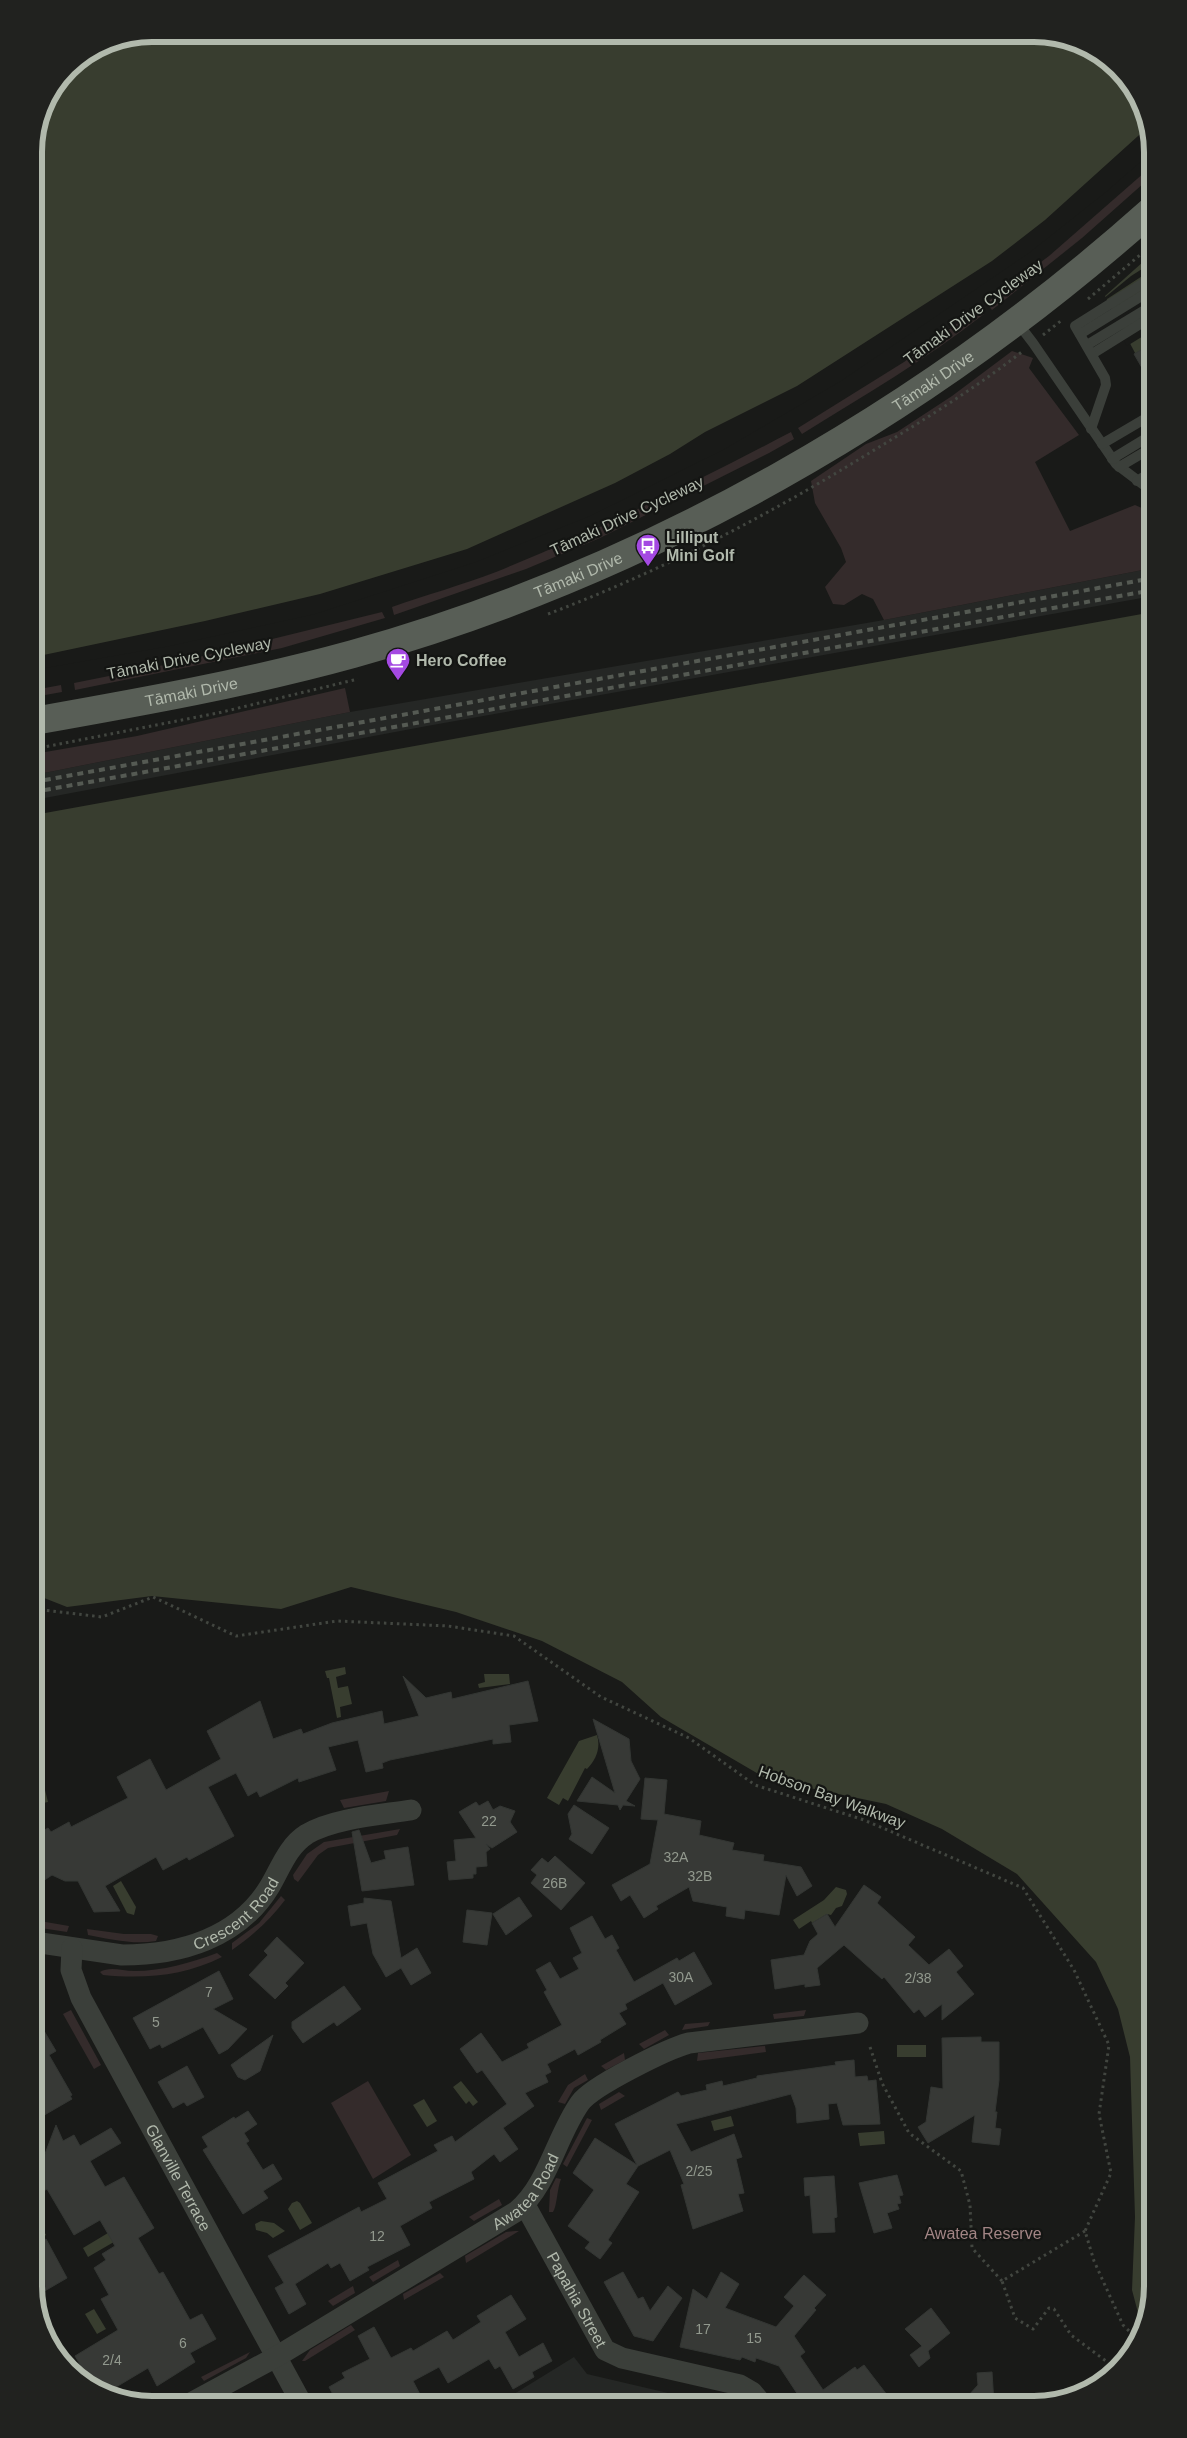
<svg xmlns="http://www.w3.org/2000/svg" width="1187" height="2438" font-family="Arial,sans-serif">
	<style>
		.built { fill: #252725 }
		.green { fill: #342b2b }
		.water { fill: #383d2f }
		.pier { fill: #191a18 }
		.building { fill: #373936; stroke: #333633 }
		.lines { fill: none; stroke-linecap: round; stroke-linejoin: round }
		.path { stroke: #424640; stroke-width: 3; stroke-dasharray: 2.5 4; stroke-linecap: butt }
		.lane { stroke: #3b3f3a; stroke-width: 10 }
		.street { stroke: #3b3f3a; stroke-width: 21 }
		.primary { stroke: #585e56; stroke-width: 28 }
		.rail { stroke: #555a53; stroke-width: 4; stroke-dasharray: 6 5; stroke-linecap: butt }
		.labels { text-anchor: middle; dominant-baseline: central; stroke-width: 4.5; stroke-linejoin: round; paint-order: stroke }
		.number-label { font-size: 14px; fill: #92998e }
		.street-label { font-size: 16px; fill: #b1b9ac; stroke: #141513 }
		.poi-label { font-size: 16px; font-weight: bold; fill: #b1b9ac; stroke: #141513; text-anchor: start }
		.park-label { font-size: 16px; fill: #a28585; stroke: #141513 }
		.rim { fill: none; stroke: #b1b9ac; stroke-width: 6 }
	</style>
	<rect width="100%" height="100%" fill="#191a18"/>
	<g class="built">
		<path d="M1153,568v28l-726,130 -393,74v-25l316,-63 534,-92z"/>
		<path d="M574,2357l13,17 128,30h-217z"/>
	</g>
	<g class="green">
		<path d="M1153,165v10l-71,63 -90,72 -6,-7 63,-47z"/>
		<path d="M979,308l5,6c-57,45 -121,82 -182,120l-4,-6 106,-66z"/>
		<path d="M1012,351l21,7 -4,10 50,67 -44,27 35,69 65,-26 18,8v55l-269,52 -11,-21 -11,-5 -18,11 -11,-1 -8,-17 21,-25 -5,-14 -26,-45 -4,-22 55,-37 31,-12 55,-36z"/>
		<path d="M791,432l3,7 -25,14 -169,85 -74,31 -132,46 -2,-8c34,-12 70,-22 104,-35 101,-41 198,-89 295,-140z"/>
		<path d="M382,612l3,6 -103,30 -207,42 -1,-7 105,-21z"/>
		<path d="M61,685l1,7 -28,5v-7z"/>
		<path d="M345,688l5,24 -316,63v-21l103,-18z"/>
		<path d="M389,1791l-3,10 -42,7 -4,-8z"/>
		<path d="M400,1829l-3,6 -69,13 -10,7 -20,27 -4,-3 -1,-4 14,-21 17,-12z"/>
		<path d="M281,1896l4,4c-15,20 -33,36 -53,50v-7l27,-20z"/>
		<path d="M34,1920l35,6 -2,6 -33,-5z"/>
		<path d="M87,1929l37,5h27l7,2 -2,5c-23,4 -46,-2 -68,-6z"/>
		<path d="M217,1953l5,4c-38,19 -77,22 -119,18l-3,-3c10,-6 22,-1 34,-1 29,0 56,-8 83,-18z"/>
		<path d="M71,2010l30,55 -7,4 -31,-55z"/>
		<path d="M806,2010l-2,6 -30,3 -1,-5z"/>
		<path d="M710,2022l-2,4 -26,4 3,-6z"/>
		<path d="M665,2030l4,5 -25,14 -5,-5z"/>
		<path d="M765,2046l1,6 -69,9 1,-8z"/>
		<path d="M624,2053l1,7 -19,10 -5,-4z"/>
		<path d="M585,2074l3,6 -14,8 -9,16 -7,-2 10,-17z"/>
		<path d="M368,2081l43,74 -38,24 -42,-76z"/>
		<path d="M619,2092l6,4 -24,14 -2,-6z"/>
		<path d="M587,2118l5,2 -25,47 -4,-3z"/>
		<path d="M556,2178l5,1c-4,10 -4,27 -8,33h-4l1,-22z"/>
		<path d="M499,2199l3,6 -28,16 -5,-4z"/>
		<path d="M515,2231h4l-53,32 -1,-7 41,-24z"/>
		<path d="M398,2260l2,6 -27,16 -4,-5z"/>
		<path d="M440,2273l4,4 -40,23 -1,-6z"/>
		<path d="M353,2286l2,7 -22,13 -5,-5z"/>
		<path d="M351,2325l4,5 -50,31h-3l8,-11z"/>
		<path d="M250,2352l-4,6 -42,23 -3,-4z"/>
	</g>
	<g class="water">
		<path d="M153,34h889l64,24 38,49 8,41 -312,231 -365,180 -441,109v-523l9,-38 26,-39 38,-25z"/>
		<path d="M1153,253v134l-48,-91z"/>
		<path d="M1153,612v1674l-12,38 -9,-34 3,-73 -5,-160 -12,-48 -22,-47 -79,-88 -75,-45 -56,-25 -119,-25 -106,-62 -39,-35 -80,-41 -86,-29 -105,-25 -70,22 -129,-13 -85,11 -33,-13v-779z"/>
		<path d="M345,1667l1,7 -10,3 2,11 10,-2 4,18 -12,3 1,10 -4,1 -8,-40h-2l-2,-7z"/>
		<path d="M484,1674h25l1,10 -31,4 -1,-4 7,-2z"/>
		<path d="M597,1735c4,13 -1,25 -10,34l-2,-1 -17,33 -5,-3 -4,7 -12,-7 32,-57z"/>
		<path d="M45,1790l3,12 -14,3v-12z"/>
		<path d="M121,1881l15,26 -2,8 -7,-2 -14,-27z"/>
		<path d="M836,1887l10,3 1,4 -5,12 -6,2 -5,7 -4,-1 -15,9 -1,-2 -12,8 -6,-9 31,-20z"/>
		<rect x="897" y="2045" width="29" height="12"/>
		<path d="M461,2081l17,21 -5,4 -4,-5 -3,3 -13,-17z"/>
		<path d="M424,2099l13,22 -10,6 -14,-22z"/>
		<path d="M731,2116l3,10 -20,5 -3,-10z"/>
		<path d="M884,2131l1,13 -25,2 -2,-13z"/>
		<path d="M297,2201l3,2 12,20 -12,7 -12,-21 4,-6z"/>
		<path d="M34,2214l12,21 -11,6 -1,-2z"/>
		<path d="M261,2221l13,2 11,8 -12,7 -6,-5 -11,-3 -1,-6z"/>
		<path d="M113,2230l6,9 -31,18 -5,-9z"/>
		<path d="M94,2309l12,20 -9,5 -12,-20z"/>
	</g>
	<g class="pier">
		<path d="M1148,127l5,24 -47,41 -77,61 -188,128 -118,69 -133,66 -114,46 -161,52 -145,32 -136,24v-13l171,-36 115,-27 147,-45 148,-66 55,-29 35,-22 92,-46 195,-125 53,-41z"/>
		<path d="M1153,262v7l-49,32 -1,-2 28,-23z"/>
		<path d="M1153,293v7l-38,23 -3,-6z"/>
		<path d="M1153,320v10l-26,16 -4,-7z"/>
	</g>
	<g class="building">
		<path d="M1153,343v44l-19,-33z"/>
		<path d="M403,1676l23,22 25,-6 1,7 76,-18 10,40 -29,4 2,17 -18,2v-5l-103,21 -8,3 1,5 -17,4 -8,-32 -30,7 8,23 -37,12 -1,-4 -38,19 -3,-6 -9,5 -12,-23 -28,14 26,49 -45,24 -2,-3 -24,13 -7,-13 -51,29 15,25 -26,1 -16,-31h-13l-13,-6 -18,12v-51l14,-8 3,4 18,-10 2,5 57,-29 -11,-21 33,-18 16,31 55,-31 -14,-28 53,-30 13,38 28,-10 2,5 29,-11 50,-12 2,13 35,-8z"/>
		<path d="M593,1719l36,20 2,22 9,18 -14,22 9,5 -12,-1 -3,5 -2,-5 -41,-4 15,-24 23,16z"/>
		<path d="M645,1778l22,2 -3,34 37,7 -2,14 35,8 -2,7 32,5 -1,6 38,6 11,19 -15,10 -11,-21 -7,40 -34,-5 -1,9 -18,-3 1,-9 -34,-6 -4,-14 -33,19 2,3 -14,9 -14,-23 -9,6 -9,-16 38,-21 8,-44 -17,-1z"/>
		<path d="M488,1801l5,9 7,-4 15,5 -5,11 7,10 -25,16 -6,-4 4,5 -4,3 1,14 -11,1v7h-3v4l-24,2 -2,-18 9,-1 -2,-21 22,-2 -17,-26 17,-10 3,4z"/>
		<path d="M574,1805l35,23 -17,26 -23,-15 3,-5 -4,-20z"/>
		<path d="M359,1830l12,33 15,-4 -2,-8 24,-4 6,38 -52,6 -10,-59z"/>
		<path d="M555,1856l30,27 -24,27 -30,-27 6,-8 -6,-5 11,-12 6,5z"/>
		<path d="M864,1885l17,12 -4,6 38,34 -7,8 21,20 20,-16 14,17 -7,6 18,22 -32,26v-16l-17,13 -6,-8 -5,4 -30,-36 -2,2 -38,-34 -27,23 3,17 -15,2v-3l-30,5 -4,-29 33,-5 6,-14 8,-7 -6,-11 15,-9 8,13z"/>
		<path d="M519,1897l13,19 -26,19 -13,-21z"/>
		<path d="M364,1898l27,3 10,57 16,-10 14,25 -20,12 -10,-17 -15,9 -13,-23 -6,-31 -16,3 -3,-20 16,-3z"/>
		<path d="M467,1910l25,3 -5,32 -24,-3z"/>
		<path d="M592,1916l13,23 7,-4 7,13 -3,2 18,32 43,-24 2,3 15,-9 18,32 -37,21 -12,-22 -38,21 2,5 -8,4 7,11 -26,16 1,2 -23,13 -3,-6 -28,15 4,8 -6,3 3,7 -23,11 9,13 -31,22 15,21 -18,13 -6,-8 -23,18 3,7 -45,23 3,6 -32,18 10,19 -43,22 2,3 -19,11 -10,-18 -9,5 -3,-5 -33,21 11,20 -17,10 -14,-26 9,-5 -16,-27 91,-49 2,5 26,-13 -9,-16 60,-32 -4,-6 18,-9 3,6 52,-38 -25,-34 -5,3 -17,-24 21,-16 21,29 27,-14 -2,-4 35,-19 -18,-33 3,-2 -11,-20 14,-8 10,17 19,-10 -6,-11 9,-5 -12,-25z"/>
		<path d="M277,1937l27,26 -19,20 3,3 -13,13 -26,-24 19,-20 -4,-4z"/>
		<path d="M219,1971l14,28 -20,10 34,20 -19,20 -9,5 -16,-27 -41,21 -2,-4 -10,5 -17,-31z"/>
		<path d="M344,1986l17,23 -24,17 -3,-4 -31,21 -11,-15v-6z"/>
		<path d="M34,2014l22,37 -7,4 23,40 -2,1 2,3 -38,22z"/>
		<path d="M273,2035l-13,36 -15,9 -7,-3 -7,-12z"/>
		<path d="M981,2037v5h18v38l-4,32h2l-2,16 6,1 -2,16 -27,-3 3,-27 -47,28 -10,-16 8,-5 5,-35 12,2 -1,-51z"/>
		<path d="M854,2060l1,17 12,-1 1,5 8,-1 4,44 -37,1 -6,-22 -9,1 1,15 -32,4 -1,-15 -5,-14 -115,30 15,28 43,-18 8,23 -6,2 8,34 -6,1 5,17 -50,18 -12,-44 3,-1 -14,-34 -32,16 -12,18 13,8 -31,48 4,3 -12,16 -15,-11 5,-6 -22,-16 26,-36 -21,-17 22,-35 42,27 -22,-41 63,-32 3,4 26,-6 -1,-5 16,-4 1,5 34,-8v-2l79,-11 -1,-3z"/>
		<path d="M187,2066l17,31 -17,9 -3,-4 -11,6 -15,-26z"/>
		<path d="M248,2111l9,13 -13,9 5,8 -3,2 17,27 10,-6 9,15 -19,12 5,7 -25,16 -40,-64 5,-3 -6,-10 32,-20 1,2z"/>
		<path d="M56,2125l7,16 11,-6 6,11 31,-18 10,15 -31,18 15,26 19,-10 30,51 -16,10 21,36 4,-2 27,48 12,-6 14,25 -26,14 5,9 -38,24 -9,-18 -37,22 -30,-10 -8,-9 8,-5 -6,-10 43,-26 -17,-31 8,-4 -15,-27 12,-8 -4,-6 13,-8 -15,-26 -26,15 -27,-46 -13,8v-18l10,-6 -6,-11 5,-3z"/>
		<path d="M897,2175l6,20 -4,1 2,7 -4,1 2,5 -12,4 5,15 -18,5 -15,-50z"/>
		<path d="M834,2176l3,41 -3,1 1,14 -22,1 -3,-38 -5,1 -1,-18z"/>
		<path d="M46,2239l21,39 -31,18 -2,-50z"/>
		<path d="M623,2272l15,27 5,-2 7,14 18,-25 14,12 -29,43 -19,-5 -30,-54z"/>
		<path d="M721,2272l18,12 -14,24 51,19 18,-21 -10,-9 20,-22 22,20 -12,13 2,2 -22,26 11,16 -5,4 23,34 32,-23 2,3 7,-5 30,39h-90l-25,-38 -23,-8 -1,4 -13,-5 -2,3 -60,-13 13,-58 14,10z"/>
		<path d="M511,2295l15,24 -21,13 14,25 24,-14 9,18 -20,11 2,5 -21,12 -13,-23 -5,3 -6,-10 -41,24 -9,-16 -26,14 12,23h-87l-9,-17 16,-9 -3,-5 28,-14 -12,-23 16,-9 17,31 20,-10 2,3 34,-20 6,9 28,-18 -4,-6z"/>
		<path d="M931,2308l19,25 -22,18 2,7 -11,9 -9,-12 12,-9 -17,-17z"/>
		<path d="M992,2372l2,32h-18l-8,-8 10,-11 -1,-12z"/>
	</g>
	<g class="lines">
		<g class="path">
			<path d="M1088,299l65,-55"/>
			<path d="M1043,335l19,-15"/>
			<path d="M548,614c111,-42 217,-97 318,-159 53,-32 107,-65 157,-104"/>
			<path d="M34,749l184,-36 140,-34"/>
			<path d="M34,1609l68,8 51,-20 83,39 101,-15 111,5 66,10 87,61 88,41 66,47 109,35 159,68 51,82 35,75 -10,69 12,59 -26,58 9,30 29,64 14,14"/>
			<path d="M870,2047l12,36 27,50 52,38 9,34 2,43 30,33"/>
			<path d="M1085,2231l-83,50 13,37 18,11 16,-21 5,1 17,26 43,32"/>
		</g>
		<g class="lane">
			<path d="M1017,322l16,21 83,121 37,28"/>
			<path d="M1080,334l73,-45"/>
			<path d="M1087,345l66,-40"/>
			<path d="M1092,354l61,-38"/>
			<path d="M1091,429l15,-44 -1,-7 -30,-52 78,-49"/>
			<path d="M1102,444l51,-30"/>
			<path d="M1112,459l41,-25"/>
			<path d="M1119,467l34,-20"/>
			<path d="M1137,481l16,-10"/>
		</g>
		<g class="street">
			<path id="s1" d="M34,1942l88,13c58,0 117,-17 148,-69 11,-19 18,-40 37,-52 27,-16 73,-19 104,-24"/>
			<path id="s2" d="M72,1948l-1,22 10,28 221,406"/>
			<path id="s3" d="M525,2205l80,145 17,8 118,27 12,7 10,12"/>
			<path id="s4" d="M189,2404l87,-47 241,-146c32,-28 39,-74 63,-108 12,-17 87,-54 109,-60l169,-20"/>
		</g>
		<path class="primary" id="s5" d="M34,721c107,-19 214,-38 319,-67 294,-82 573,-242 800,-445"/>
		<g class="rail">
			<path d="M34,782l1119,-204"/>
			<path d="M34,792l1119,-202"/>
		</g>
	</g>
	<defs>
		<symbol id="bus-pin" viewBox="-11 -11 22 30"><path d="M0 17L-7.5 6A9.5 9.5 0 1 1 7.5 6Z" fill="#a449e2" stroke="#141513"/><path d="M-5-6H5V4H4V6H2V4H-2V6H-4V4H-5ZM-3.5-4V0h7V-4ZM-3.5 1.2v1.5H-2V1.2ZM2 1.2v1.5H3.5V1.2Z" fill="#fff"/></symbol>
		<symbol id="cafe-pin" viewBox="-11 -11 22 30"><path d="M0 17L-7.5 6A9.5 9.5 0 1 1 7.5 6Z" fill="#a449e2" stroke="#141513"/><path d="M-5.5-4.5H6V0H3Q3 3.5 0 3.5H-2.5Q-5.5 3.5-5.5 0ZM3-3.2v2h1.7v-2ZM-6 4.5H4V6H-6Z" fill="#fff"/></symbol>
	</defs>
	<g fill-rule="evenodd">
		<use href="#bus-pin" x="634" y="532" width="28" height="38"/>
		<use href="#cafe-pin" x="384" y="646" width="28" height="38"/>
	</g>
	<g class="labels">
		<g class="number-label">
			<text x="489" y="1821">22</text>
			<text x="676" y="1857">32A</text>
			<text x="700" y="1876">32B</text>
			<text x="555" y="1883">26B</text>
			<text x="681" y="1977">30A</text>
			<text x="918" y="1978">2/38</text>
			<text x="209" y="1992">7</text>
			<text x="156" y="2022">5</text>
			<text x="699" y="2171">2/25</text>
			<text x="377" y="2236">12</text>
			<text x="703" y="2329">17</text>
			<text x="754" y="2338">15</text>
			<text x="183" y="2343">6</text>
			<text x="112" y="2360">2/4</text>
		</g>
		<g class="street-label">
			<text transform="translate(973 312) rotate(-36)">Tāmaki Drive Cycleway</text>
			<text stroke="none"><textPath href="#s5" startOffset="970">Tāmaki Drive</textPath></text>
			<text transform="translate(627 516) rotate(-25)">Tāmaki Drive Cycleway</text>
			<text stroke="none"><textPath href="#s5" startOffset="565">Tāmaki Drive</textPath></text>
			<text transform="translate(189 658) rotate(-11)">Tāmaki Drive Cycleway</text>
			<text stroke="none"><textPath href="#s5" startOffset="160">Tāmaki Drive</textPath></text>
			<text transform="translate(832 1797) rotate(20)">Hobson Bay Walkway</text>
			<text stroke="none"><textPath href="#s1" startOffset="215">Crescent Road</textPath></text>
			<text stroke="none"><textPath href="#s2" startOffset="256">Glanville Terrace</textPath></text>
			<text stroke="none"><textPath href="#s4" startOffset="401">Awatea Road</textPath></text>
			<text stroke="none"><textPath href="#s3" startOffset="108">Papahia Street</textPath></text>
		</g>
		<g class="poi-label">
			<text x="666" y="537">Lilliput<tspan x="666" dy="18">Mini Golf</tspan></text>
			<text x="416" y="660">Hero Coffee</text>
		</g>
		<g class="park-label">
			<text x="983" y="2233">Awatea Reserve</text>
		</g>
	</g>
	<path d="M0 0H1187V2438H0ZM152 42H1034A110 110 0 0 1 1144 152V2286A110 110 0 0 1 1034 2396H152A110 110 0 0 1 42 2286V152A110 110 0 0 1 152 42Z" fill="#21221f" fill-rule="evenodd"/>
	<path class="rim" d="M152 42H1034A110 110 0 0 1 1144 152V2286A110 110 0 0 1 1034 2396H152A110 110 0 0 1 42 2286V152A110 110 0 0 1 152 42Z"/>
</svg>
